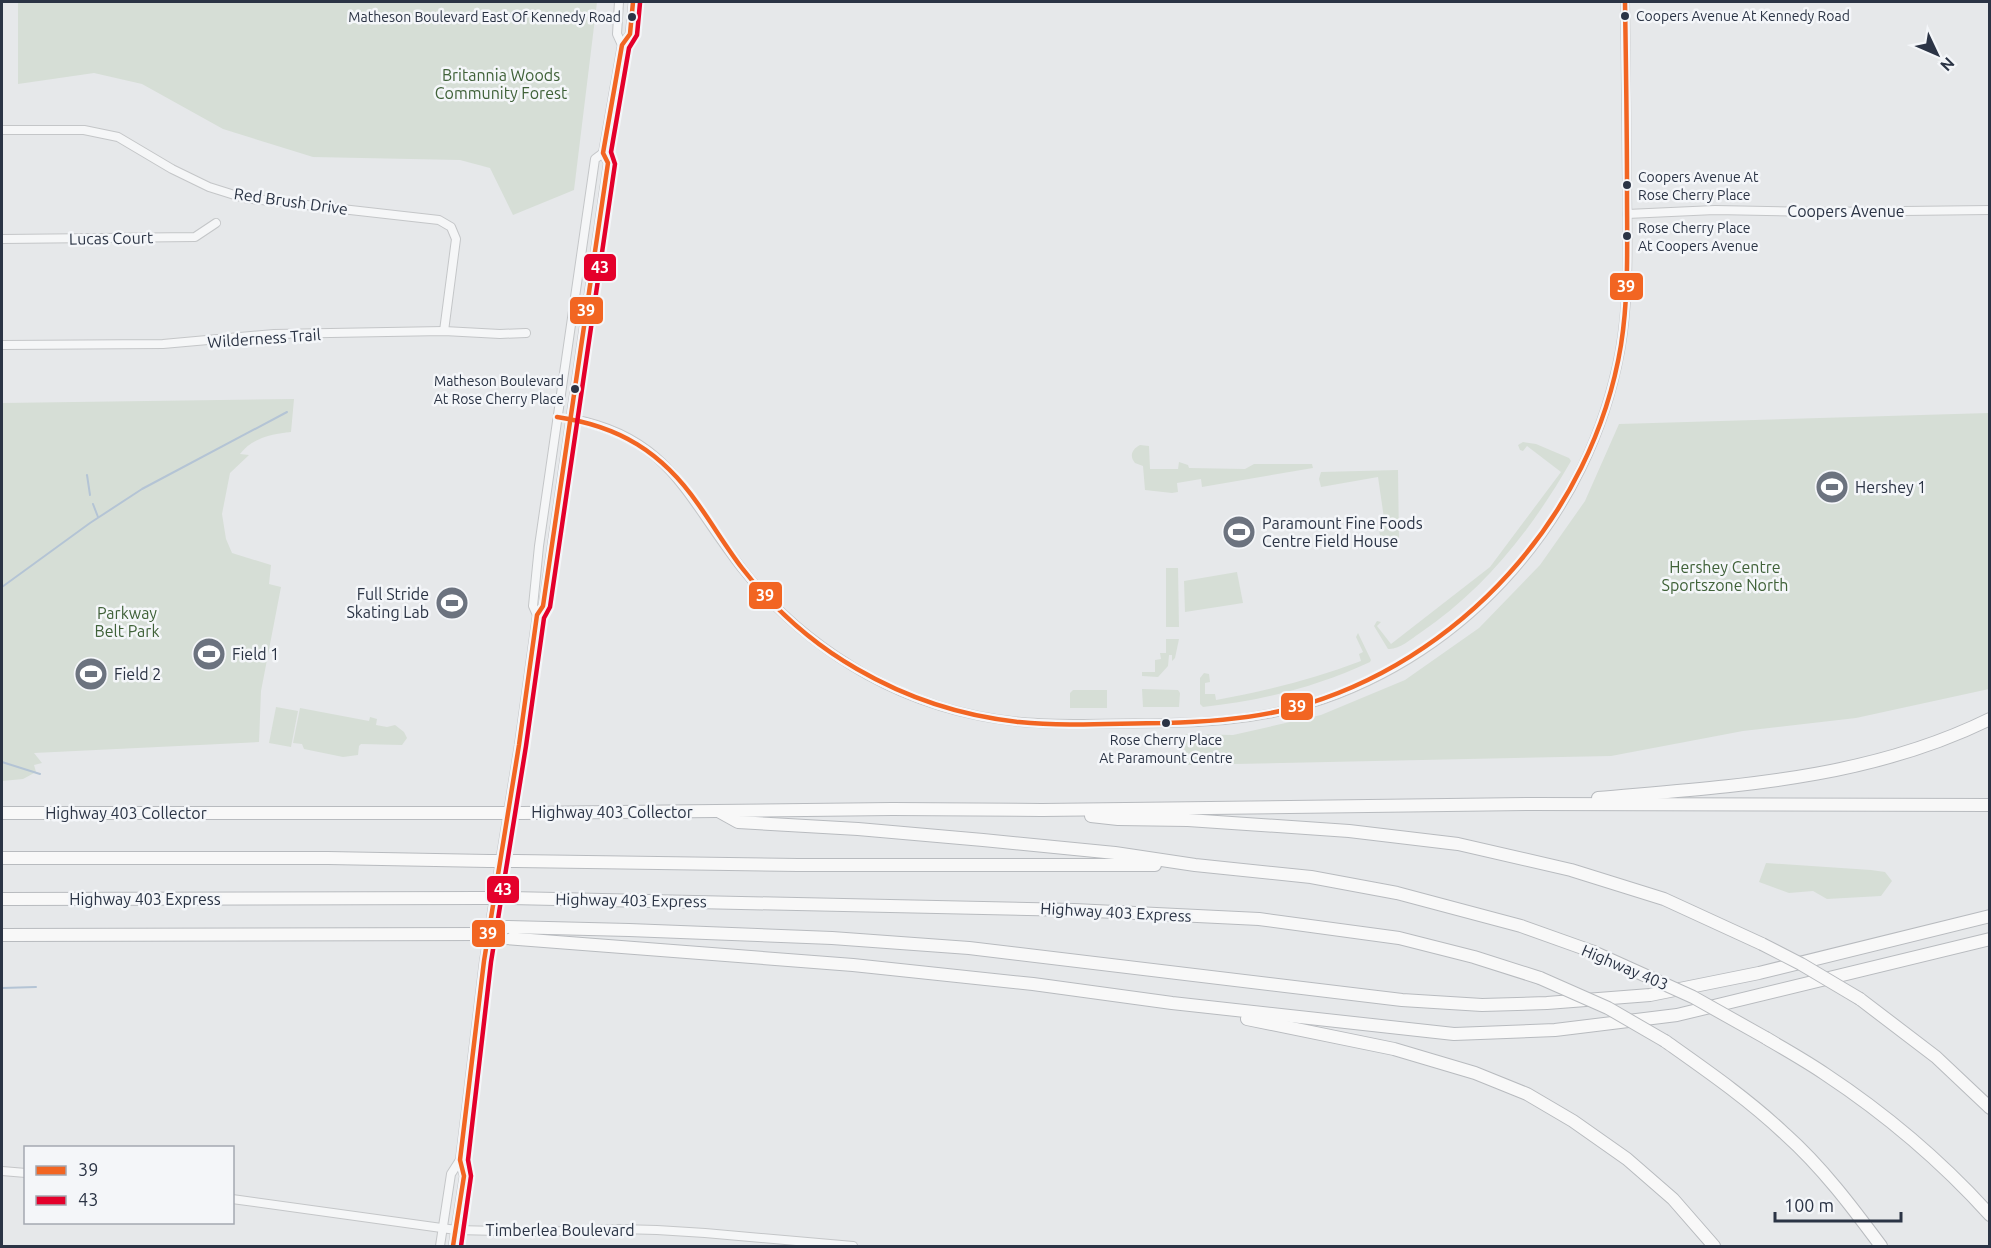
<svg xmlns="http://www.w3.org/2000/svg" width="1991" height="1248" font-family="Ubuntu,sans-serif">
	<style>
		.green { fill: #d6ded6 }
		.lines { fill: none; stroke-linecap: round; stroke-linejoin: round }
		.stream { stroke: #b4c4d5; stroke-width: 2 }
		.minor-casing { stroke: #c4c6c8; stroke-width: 10 }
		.highway-casing { stroke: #b8bbbf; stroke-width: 14 }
		.minor { stroke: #f5f6f7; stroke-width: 8 }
		.highway { stroke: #f8f8f8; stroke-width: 12 }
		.highway-bridge-casing { stroke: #b8bbbf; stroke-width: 14; stroke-linecap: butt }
		.highway-bridge { stroke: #f8f8f8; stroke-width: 12 }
		.bus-1-casing { stroke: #f4f6f9; stroke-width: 9 }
		.bus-2-casing { stroke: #f4f6f9; stroke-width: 9 }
		.bus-1 { stroke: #f26522; stroke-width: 4.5 }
		.bus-2 { stroke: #e4002b; stroke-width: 4.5 }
		.bus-dot { fill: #2b3445; stroke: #f4f6f9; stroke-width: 2 }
		.labels { text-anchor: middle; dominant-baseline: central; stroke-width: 5; stroke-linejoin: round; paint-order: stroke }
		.bus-label { font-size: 14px; fill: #2b3445; stroke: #f4f6f9; text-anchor: start }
		.park-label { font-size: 16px; fill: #3f6138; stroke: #f4f6f9 }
		.street-label { font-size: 16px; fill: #2b3445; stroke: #f4f6f9 }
		.poi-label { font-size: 16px; fill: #2b3445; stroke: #f4f6f9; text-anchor: start }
		.line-badge { stroke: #f4f6f9; stroke-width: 2 }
		.badge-label { font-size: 16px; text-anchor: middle; font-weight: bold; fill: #fff }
	</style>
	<rect width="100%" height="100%" fill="#e6e8ea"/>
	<g class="green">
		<path d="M18,2h579l-23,188 -61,25 -23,-47 -30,-8 -147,-3 -90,-28 -81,-45 -48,-11 -76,11z"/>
		<path d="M294,399l-3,33c-19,2 -39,6 -51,22l9,1 -19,18 -8,41 4,25 6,14 39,12 -2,19 12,3 -20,104 -2,51 -225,11 8,10 -8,2 2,7 -13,7 -21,2v-378z"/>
		<path d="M1989,413v276l-133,29 -113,13 -132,25 -426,9 -1,-31 49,1 88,-20 84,-35 74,-52 61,-63 45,-64 34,-77z"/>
		<path d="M1523,442l13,2 33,14 2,3c-39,68 -86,128 -151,172 -9,6 -21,17 -32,16l-14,-23 3,-5 4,1 -4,4 14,18 99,-77 71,-95 -34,-26 -4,5 -3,-1 -2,-5z"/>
		<path d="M1140,445l9,1 1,23h28l1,-7 9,3 1,3 56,1 9,-5h58l1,4 -111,19 -1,-8 -24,4 1,9 -6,1 -27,-3 -2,-24 -8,-3c-6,-7 -3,-14 5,-18z"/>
		<path d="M1398,470l1,71 -17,3 -4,-18 7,-1 -7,-48 -57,10 -2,-8 2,-7z"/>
		<path d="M1166,568h12l1,59h-13z"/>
		<path d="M1237,572l6,31 -58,9 -1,-31z"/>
		<path d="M1358,633l13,27 -1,2c-54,25 -109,39 -167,45l-3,-3v-26l4,-5 5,1 1,8 -5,1v11h10l1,6c51,-9 97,-21 145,-39l-2,-7 4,-2 -7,-15z"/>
		<path d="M1166,639h13l-4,19 -3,3v-6h-3l-1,11 -10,11 -16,-1v-4h13v-12l6,-1 -1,-6h6z"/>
		<path d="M1142,689l36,1 2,3 -1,14h-36z"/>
		<path d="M1073,690h34v18h-37v-15z"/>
		<path d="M276,707l22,4 -7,36 -22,-4z"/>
		<path d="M300,708l69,13 1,-4 7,2 -1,6 11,2 8,-2 9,7 3,6 -5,7 -41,-1 -2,2 -1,9 -15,2 -39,-8 -2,-5 -9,-1z"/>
		<path d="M1766,863l105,7 14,2 7,9 -11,15 -54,3 -14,-8 -24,2 -30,-11z"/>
	</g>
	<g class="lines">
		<g class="stream">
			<path d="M87,475l3,20"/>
			<path d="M93,504l5,13"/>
			<path d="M2,587l88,-64 52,-34 145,-77"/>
			<path d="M2,762l38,12"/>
			<path d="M2,988l34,-1"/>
		</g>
		<defs>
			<g id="minor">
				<path d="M619,2l-2,32 5,11"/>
				<path d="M2,130h82l34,7 54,32 37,18 35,11 195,22 12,7 5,12 -12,92"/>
				<path d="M1627,214l88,-4 102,2 173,-2"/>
				<path d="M2,239l193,-2 21,-14"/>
				<path d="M2,345l161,-1 111,-10 170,-3 56,3 26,-1"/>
				<path d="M572,419c99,18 116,82 172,152 34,43 75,77 123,104 47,26 101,42 154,47 48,4 97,1 145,1 48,0 97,-5 143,-19 160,-49 281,-189 311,-353 10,-56 7,-114 7,-170 -1,-60 -1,-120 -2,-179"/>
				<path d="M537,615l-4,-9 6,-60 56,-387 8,-6"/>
				<path d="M2,1171l24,2"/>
				<path d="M232,1199l224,31 83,2 80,-3 38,1 48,3 148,13"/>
				<path d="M440,1246l11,-72 9,-14"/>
				<path d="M453,1246l11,-70 -4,-16 24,-199 35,-216 18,-130 6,-9 65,-443 -5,-10 19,-108 8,-11 3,-32"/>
			</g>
			<g id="highway">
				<path d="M1598,798c135,-12 268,-18 392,-79"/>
				<path d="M720,812l18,10 120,7 125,11 132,13 80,12 116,12 86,16 124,33 70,25"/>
				<path d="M2,813h494"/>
				<path d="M522,813l370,-4 150,1 487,-6 461,1"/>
				<path d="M1091,816l27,3 70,1 161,11 109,13 113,26 93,29 98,45"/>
				<path d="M2,858h326l161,3"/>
				<path d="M516,861l282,4h357"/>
				<path d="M510,898l564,12 185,9 140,19 75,19 66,21"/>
				<path d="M2,899l482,-1"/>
				<path d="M507,927l122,3 203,8 137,10 433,52 80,5 65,-2 103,-8 109,-22 231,-57"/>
				<path d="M2,935l485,-1"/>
				<path d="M506,938l347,27 180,19 139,19 282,31 101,-4 122,-15 313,-76"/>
				<path d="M1860,999l76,58 54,51"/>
				<path d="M1247,1019l147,30 81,24 52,21 46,27 54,38 46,40 41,47"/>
				<path d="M1766,1038c20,12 40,23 59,36 59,39 118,89 165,141"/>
				<path d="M1665,1041c41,29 83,58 120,93 37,33 67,73 96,112"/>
			</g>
		</defs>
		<use href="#minor" class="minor-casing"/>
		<use href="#highway" class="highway-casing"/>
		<use href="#minor" class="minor"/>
		<use href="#highway" class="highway"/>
		<defs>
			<g id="highway-bridge">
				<path d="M496,813h26"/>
				<path d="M489,861h27"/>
				<path d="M484,898h26"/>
				<path d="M487,934l20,-7"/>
				<path d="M1762,944l39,20 59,35"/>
				<path d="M1591,951l102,46 73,41"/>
				<path d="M1540,978l68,30 57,33"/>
			</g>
		</defs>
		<use href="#highway-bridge" class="highway-bridge-casing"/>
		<use href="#highway-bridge" class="highway-bridge"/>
		<defs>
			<g id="bus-1">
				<path d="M557,417c62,9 105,35 141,87 15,21 28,43 44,64 31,40 71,76 115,101 50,29 105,47 162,53 49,5 98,1 146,1 43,-1 86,-4 128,-15 166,-45 300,-192 328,-363 8,-51 6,-103 6,-154 0,-63 -1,-126 -2,-189"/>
				<path d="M453,1246l11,-70 -4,-16 24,-199 35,-216 18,-130 6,-9 65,-443 -5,-10 19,-108 8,-11 3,-32"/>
			</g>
			<path id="bus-2" d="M461,1246l10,-70 -3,-16 23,-198 35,-216 18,-128 6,-11 65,-443 -4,-12 18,-104 8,-13 3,-32"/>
		</defs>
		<use href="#bus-1" class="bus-1-casing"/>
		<use href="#bus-2" class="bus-2-casing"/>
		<use href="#bus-1" class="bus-1"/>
		<use href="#bus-2" class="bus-2"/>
	</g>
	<defs>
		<symbol id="stadium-disc" viewBox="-11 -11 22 22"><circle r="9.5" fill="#6c737f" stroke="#f4f6f9"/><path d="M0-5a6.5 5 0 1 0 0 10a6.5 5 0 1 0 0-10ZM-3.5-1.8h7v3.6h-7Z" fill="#fff"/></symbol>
	</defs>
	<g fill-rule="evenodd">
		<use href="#stadium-disc" x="1813" y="468" width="38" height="38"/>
		<use href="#stadium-disc" x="1220" y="513" width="38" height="38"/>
		<use href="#stadium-disc" x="433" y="584" width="38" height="38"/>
		<use href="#stadium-disc" x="190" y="635" width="38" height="38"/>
		<use href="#stadium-disc" x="72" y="655" width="38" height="38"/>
	</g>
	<g class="bus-dot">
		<circle cx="1625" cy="16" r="5"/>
		<circle cx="632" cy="17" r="5"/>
		<circle cx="1627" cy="185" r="5"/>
		<circle cx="1627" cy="236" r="5"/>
		<circle cx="575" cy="389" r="5"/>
		<circle cx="1166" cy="723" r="5"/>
	</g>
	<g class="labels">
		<g class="bus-label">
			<text x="1636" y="16">Coopers Avenue At Kennedy Road</text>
			<text x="621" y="17" text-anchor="end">Matheson Boulevard East Of Kennedy Road</text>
			<text x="1638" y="177">Coopers Avenue At<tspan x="1638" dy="18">Rose Cherry Place</tspan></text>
			<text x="1638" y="228">Rose Cherry Place<tspan x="1638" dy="18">At Coopers Avenue</tspan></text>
			<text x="564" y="381" text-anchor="end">Matheson Boulevard<tspan x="564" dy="18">At Rose Cherry Place</tspan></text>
			<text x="1166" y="740" text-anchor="middle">Rose Cherry Place<tspan x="1166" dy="18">At Paramount Centre</tspan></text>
		</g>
		<g class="park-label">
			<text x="501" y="75">Britannia Woods<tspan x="501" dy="18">Community Forest</tspan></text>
			<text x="1725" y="567">Hershey Centre<tspan x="1725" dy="18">Sportszone North</tspan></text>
			<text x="127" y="613">Parkway<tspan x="127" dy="18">Belt Park</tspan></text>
		</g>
		<g class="street-label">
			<text transform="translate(291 201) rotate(8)">Red Brush Drive</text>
			<text x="1846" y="211">Coopers Avenue</text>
			<text transform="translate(111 238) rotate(-1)">Lucas Court</text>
			<text transform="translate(264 338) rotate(-4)">Wilderness Trail</text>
			<text x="612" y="812">Highway 403 Collector</text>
			<text x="126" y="813">Highway 403 Collector</text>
			<text x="145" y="899">Highway 403 Express</text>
			<text transform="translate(631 900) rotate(1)">Highway 403 Express</text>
			<text transform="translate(1116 912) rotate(3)">Highway 403 Express</text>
			<text transform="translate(1625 967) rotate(23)">Highway 403</text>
			<text x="560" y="1230">Timberlea Boulevard</text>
		</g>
		<g class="poi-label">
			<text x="1855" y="487">Hershey 1</text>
			<text x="1262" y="523">Paramount Fine Foods<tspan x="1262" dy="18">Centre Field House</tspan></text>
			<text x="429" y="594" text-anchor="end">Full Stride<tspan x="429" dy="18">Skating Lab</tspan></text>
			<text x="232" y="654">Field 1</text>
			<text x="114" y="674">Field 2</text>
		</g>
	</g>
	<g class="line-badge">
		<rect x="583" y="253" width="34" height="29" rx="6" fill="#e4002b"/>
		<rect x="1609" y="272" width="35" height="29" rx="6" fill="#f26522"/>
		<rect x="569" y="296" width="35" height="29" rx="6" fill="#f26522"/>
		<rect x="748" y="581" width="35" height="29" rx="6" fill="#f26522"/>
		<rect x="1280" y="692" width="34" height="29" rx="6" fill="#f26522"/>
		<rect x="486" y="875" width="34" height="29" rx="6" fill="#e4002b"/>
		<rect x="471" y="919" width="35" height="29" rx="6" fill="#f26522"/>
	</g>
	<g class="badge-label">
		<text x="600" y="273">43</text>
		<text x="1626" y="292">39</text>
		<text x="586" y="316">39</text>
		<text x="765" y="601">39</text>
		<text x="1297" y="712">39</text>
		<text x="503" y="895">43</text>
		<text x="488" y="939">39</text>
	</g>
	<rect width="1991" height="1248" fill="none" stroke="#2b3445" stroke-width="6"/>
	<rect x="24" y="1146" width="210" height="78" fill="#f4f6f9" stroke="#a4a8b1" stroke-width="1.5"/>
	<rect x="36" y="1166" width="30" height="9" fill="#f26522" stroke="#a4a8b1" stroke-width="1.5"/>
	<text x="78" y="1176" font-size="18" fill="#2b3445">39</text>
	<rect x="36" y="1196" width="30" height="9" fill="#e4002b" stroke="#a4a8b1" stroke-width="1.5"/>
	<text x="78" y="1206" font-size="18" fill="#2b3445">43</text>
	<g transform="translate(1937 54) rotate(134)" stroke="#f4f6f9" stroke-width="4.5" paint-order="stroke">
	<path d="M0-4.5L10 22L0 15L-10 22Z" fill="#2b3445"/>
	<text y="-9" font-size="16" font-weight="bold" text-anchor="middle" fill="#2b3445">N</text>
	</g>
	<path d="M1775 1212v9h126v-9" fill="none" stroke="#2b3445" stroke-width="3"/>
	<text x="1784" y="1212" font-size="18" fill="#2b3445" stroke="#f4f6f9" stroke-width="4.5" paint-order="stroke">100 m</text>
</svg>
